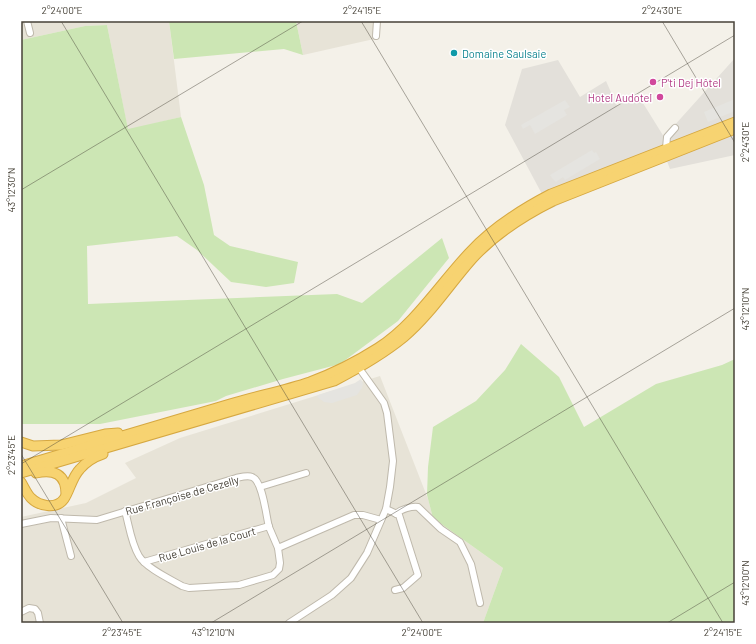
<svg xmlns="http://www.w3.org/2000/svg" width="756" height="644" font-family="Barlow,sans-serif">
	<style>
		.residential { fill: #e7e3d7 }
		.industrial { fill: #e3e0da }
		.green { fill: #cce6b4 }
		.parking { fill: #e5e4e0 }
		.lines { fill: none; stroke-linecap: round; stroke-linejoin: round }
		.minor-casing { stroke: #bfb9ac; stroke-width: 8 }
		.highway-casing { stroke: #d6a841; stroke-width: 11 }
		.minor { stroke: #fff; stroke-width: 6 }
		.highway { stroke: #f7d371; stroke-width: 9 }
		.ticks { fill: none; stroke: #474238; stroke-width: 1; stroke-opacity: 0.45 }
		.culture-dot { fill: #0f9aa8; stroke: #fff; stroke-width: 1.5 }
		.hotel-dot { fill: #d1479c; stroke: #fff; stroke-width: 1.5 }
		.labels { text-anchor: middle; dominant-baseline: central; stroke-width: 3; stroke-linejoin: round; paint-order: stroke }
		.culture-label { font-size: 11px; fill: #0d838f; stroke: #fff; text-anchor: start }
		.hotel-label { font-size: 11px; fill: #b23c85; stroke: #fff; text-anchor: start }
		.street-label { font-size: 11px; fill: #474238; stroke: #fff }
		.neatline { fill: none; stroke: #474238; stroke-width: 1.5 }
		.ticks-label { font-size: 10px; text-anchor: middle; fill: #474238 }
	</style>
	<rect width="100%" height="100%" fill="#f4f1e9"/>
	<g class="residential">
		<path d="M21,21h89v2l59,-2 12,96 -53,13 -21,-105 -22,1 -64,14z"/>
		<path d="M296,21h81l-3,18 -71,16z"/>
		<path d="M380,376l48,123 5,19 70,50 -20,55h-462v-106l65,-14 50,-25 -11,-15 55,-25z"/>
	</g>
	<path class="industrial" d="M735,58v97l-65,14 -3,-8 -70,26 -47,22 -45,-84 17,-56 36,-9 22,37 26,-16 11,25 21,-11 26,42z"/>
	<g class="green">
		<path d="M169,21h127l7,34 -19,-6 -110,10z"/>
		<path d="M107,25l21,104 53,-12 23,68 10,50 16,11 68,16 -4,21 -28,4 -35,-5 -34,-32 -20,-14 -90,10 1,58 249,-10 25,9 80,-65 7,20 -51,63 -58,43 -57,15 -57,17 -10,5 -116,23h-79v-384l64,-14z"/>
		<path d="M521,344l38,33 25,50 72,-43 66,-19 13,-6v264h-252l20,-55 -70,-50 -6,-23 1,-28 5,-40 43,-26 29,-31z"/>
	</g>
	<g class="parking">
		<path d="M735,99v12l-27,11 -4,-10z"/>
		<path d="M565,100l5,7 -6,3 3,5 -32,19 -5,-9 -7,4 -2,-4z"/>
		<path d="M592,150l2,3 2,-1 4,7 -35,21 -2,-3 -7,5 -4,-4 -2,-3z"/>
		<path d="M361,379l2,5 -1,4 -5,7 -25,8 -8,-1 -7,-5 1,-2 37,-12z"/>
	</g>
	<g class="lines">
		<defs>
			<g id="minor">
				<path d="M27,21l3,12"/>
				<path d="M376,36l1,-15"/>
				<path d="M666,148l1,-11 8,-9"/>
				<path d="M260,487l46,-14"/>
				<path d="M386,509l13,6 19,60 -15,13 -8,2"/>
				<path d="M125,511c4,14 6,32 14,45 7,12 31,23 43,30l7,2 50,-3 34,-10 6,-6 1,-6 -2,-15"/>
				<path d="M396,514c5,-5 16,-8 22,-7l23,22 19,13 11,22 9,39"/>
				<path d="M61,518l10,38"/>
				<path d="M21,524l30,-6 46,2 139,-42c5,-1 12,-3 16,-1 11,4 14,39 17,50 3,7 6,14 9,21l76,-33h9l18,5"/>
				<path d="M144,562l125,-36"/>
				<path d="M21,612l8,-4 6,1 3,4 2,10"/>
				<path d="M289,623l43,-28 19,-17 16,-25 19,-44 4,-22 3,-26 -6,-48 -3,-10 -25,-35"/>
			</g>
			<g id="highway">
				<path d="M21,442l12,4 28,-1 44,-11 13,-1"/>
				<path d="M21,466c70,-21 139,-41 209,-62 26,-8 54,-13 80,-22 24,-9 46,-20 68,-34 37,-24 61,-63 91,-95 23,-25 51,-43 82,-59l184,-72"/>
				<path d="M21,473l313,-92c25,-13 48,-26 70,-44 26,-22 45,-52 68,-78 23,-25 51,-43 81,-58l182,-72"/>
				<path d="M36,473c18,-4 30,1 30,21"/>
				<path d="M21,482c3,5 6,12 10,16 8,8 25,12 33,1 6,-9 8,-22 16,-30 6,-7 14,-12 23,-15"/>
			</g>
		</defs>
		<use href="#minor" class="minor-casing"/>
		<use href="#highway" class="highway-casing"/>
		<use href="#minor" class="minor"/>
		<use href="#highway" class="highway"/>
	</g>
	<path class="ticks" d="M61,21l362,602M361,21l362,602M662,21l73,122M21,190l282,-169M21,454l102,169M21,464l714,-429M211,623l524,-315M667,623l68,-41"/>
	<circle class="culture-dot" cx="454" cy="53" r="4"/>
	<g class="hotel-dot">
		<circle cx="653" cy="82" r="4"/>
		<circle cx="660" cy="97" r="4"/>
	</g>
	<g class="labels">
		<g class="culture-label">
			<text x="462" y="53">Domaine Saulsaie</text>
		</g>
		<g class="hotel-label">
			<text x="661" y="82">P'ti Dej Hôtel</text>
			<text x="652" y="97" text-anchor="end">Hotel Audotel</text>
		</g>
		<g class="street-label">
			<text transform="translate(182 495) rotate(-16)">Rue Françoise de Cezelly</text>
			<text transform="translate(207 544) rotate(-16)">Rue Louis de la Court</text>
		</g>
	</g>
	<rect width="756" height="644" fill="none" stroke="#ffffff" stroke-width="44"/>
	<rect x="22" y="22" width="712" height="600" class="neatline"/>
	<g class="ticks-label">
		<text x="62" y="14">2°24'00"E</text>
		<text x="362" y="14">2°24'15"E</text>
		<text x="662" y="14">2°24'30"E</text>
		<text transform="translate(745 142) rotate(-90)" y="4">2°24'30"E</text>
		<text transform="translate(11 190) rotate(-90)" y="4">43°12'30"N</text>
		<text transform="translate(745 309) rotate(-90)" y="4">43°12'10"N</text>
		<text transform="translate(11 455) rotate(-90)" y="4">2°23'45"E</text>
		<text transform="translate(745 583) rotate(-90)" y="4">43°12'00"N</text>
		<text x="122" y="636">2°23'45"E</text>
		<text x="213" y="636">43°12'10"N</text>
		<text x="422" y="636">2°24'00"E</text>
		<text x="723" y="636">2°24'15"E</text>
	</g>
</svg>
